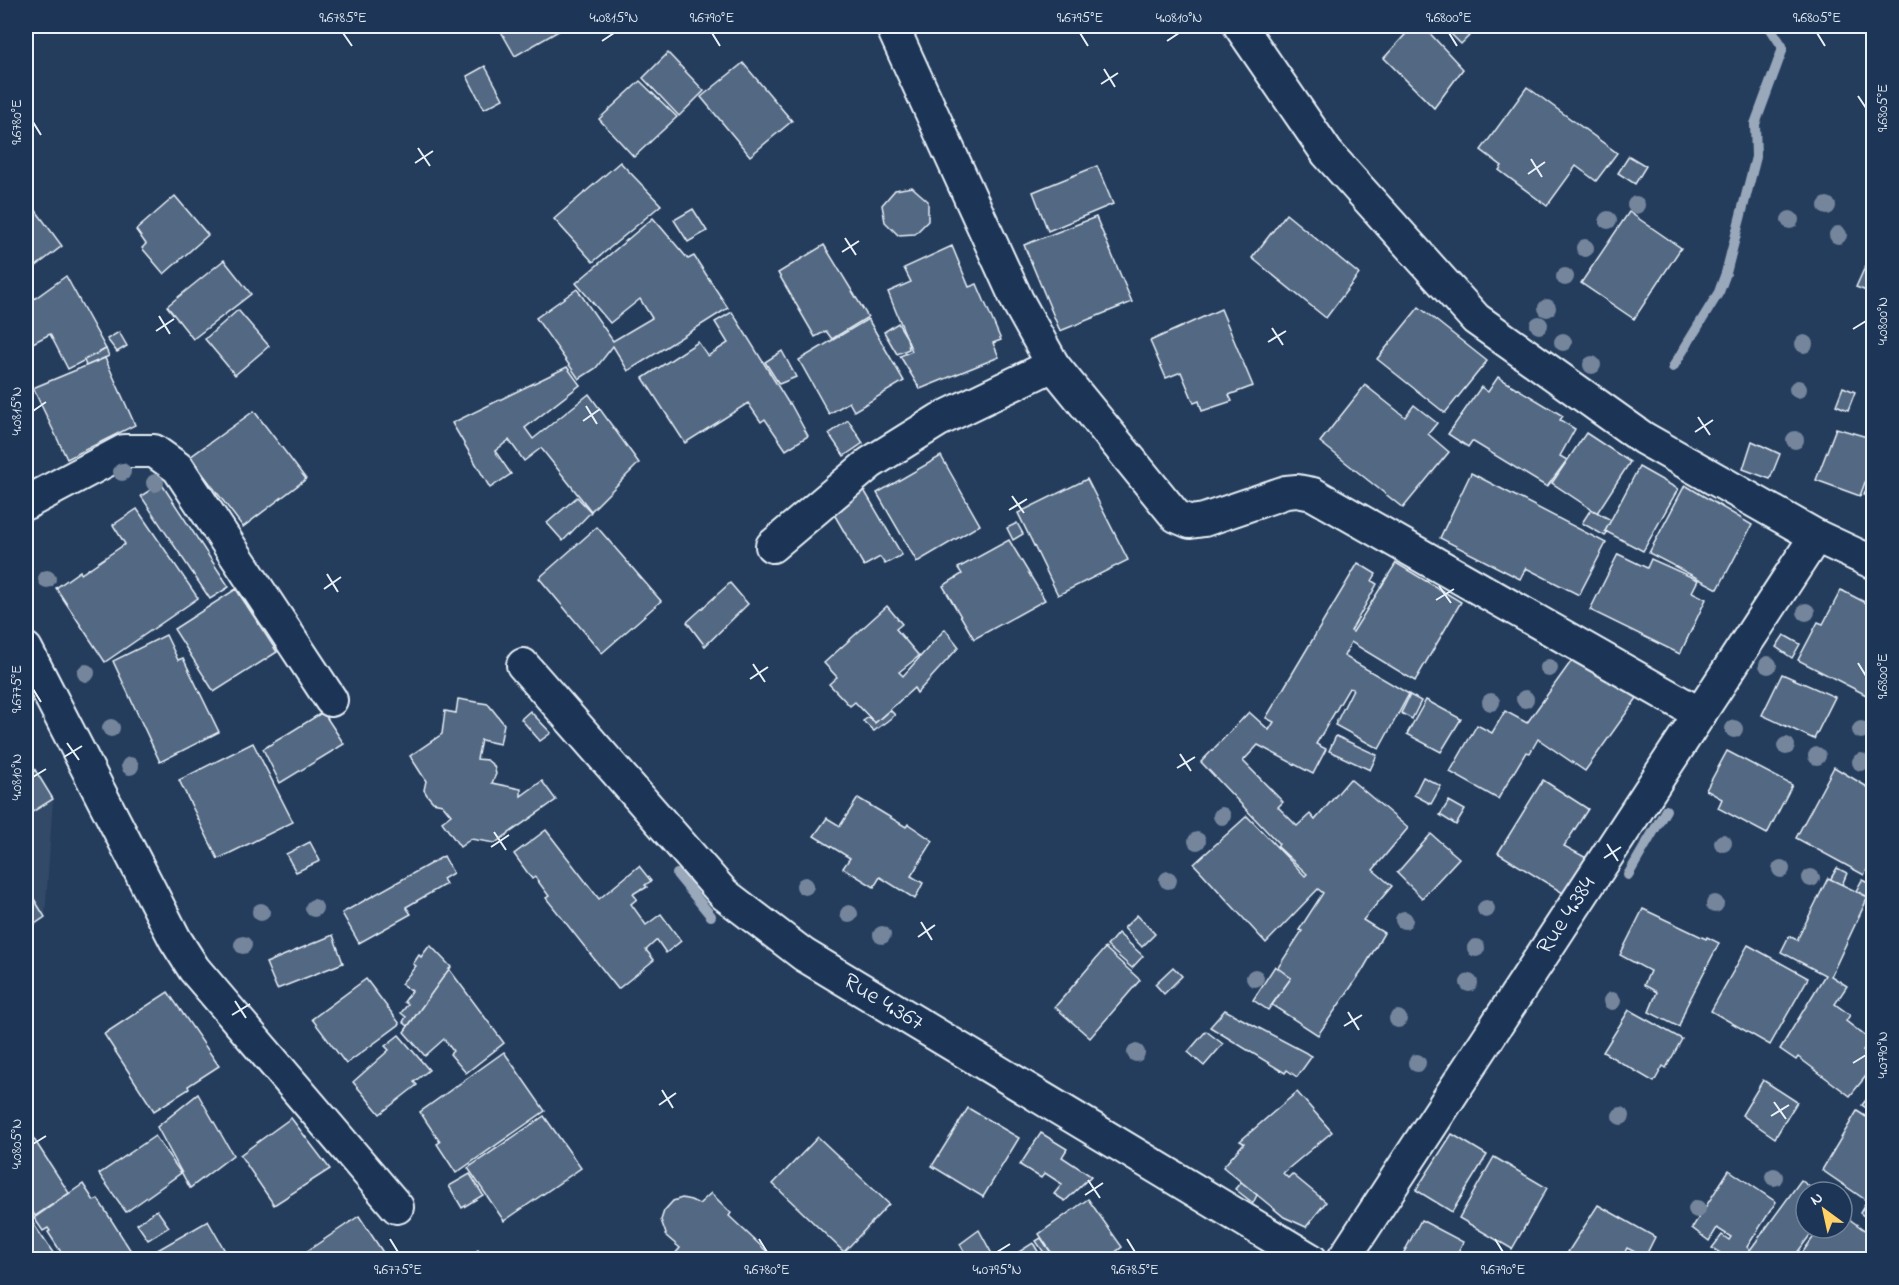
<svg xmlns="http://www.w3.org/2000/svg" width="1899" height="1285" font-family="'Indie Flower',sans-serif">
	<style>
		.built { fill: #334a68 }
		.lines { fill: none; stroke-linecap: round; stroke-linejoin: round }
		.stream { stroke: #99a8ba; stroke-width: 10 }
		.building { fill: #536782; stroke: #e8f1f8; stroke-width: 1.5 }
		.street-casing { stroke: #e8f1f8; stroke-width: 36 }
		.street { stroke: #1d3557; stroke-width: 32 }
		.tree { fill: #74869c }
		.ticks { fill: none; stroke: #e8f1f8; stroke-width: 2 }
		.labels { text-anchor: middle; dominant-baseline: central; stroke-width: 4.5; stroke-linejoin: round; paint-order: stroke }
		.street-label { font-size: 24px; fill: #e8f1f8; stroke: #1d3557 }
		.neatline { fill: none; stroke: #e8f1f8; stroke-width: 2 }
		.ticks-label { font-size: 15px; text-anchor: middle; fill: #e8f1f8 }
	</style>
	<rect width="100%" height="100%" fill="#253d5d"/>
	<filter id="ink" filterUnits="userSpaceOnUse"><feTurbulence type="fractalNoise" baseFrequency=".0167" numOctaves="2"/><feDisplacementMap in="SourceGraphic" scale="12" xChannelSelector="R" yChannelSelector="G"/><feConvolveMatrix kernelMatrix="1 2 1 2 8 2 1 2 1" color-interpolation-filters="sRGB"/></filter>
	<g filter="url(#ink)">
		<path class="built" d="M26,755l27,44 -8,118 -19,13z"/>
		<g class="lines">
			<g class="stream">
				<path d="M1673,367l46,-75 7,-19 30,-116 -1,-33 27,-73v-5l-13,-20"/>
				<path d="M677,874l34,42"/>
				<path d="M1628,875l38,-65"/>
			</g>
		</g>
		<g class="building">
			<path d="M498,26h65l1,2 -49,28z"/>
			<path d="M1413,26h10l40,43 -29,39 -50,-50z"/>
			<path d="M1443,26h36l-18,18z"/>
			<path d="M668,53l36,38 -25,25 -36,-38z"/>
			<path d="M743,63l49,58 -42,35 -49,-59z"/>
			<path d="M485,66l18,33 -19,10 -17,-33z"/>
			<path d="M640,81l37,36 -43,40 -35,-38z"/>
			<path d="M1527,87l90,66 -21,28 -20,-15 -29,40 -48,-36 3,-4 -21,-16z"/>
			<path d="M1629,156l17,10 -11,18 -17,-11z"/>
			<path d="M620,162l41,43 -68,57 -39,-43z"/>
			<path d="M1097,166l16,38 -65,27 -15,-39z"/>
			<path d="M912,187l16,14v20l-13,13 -17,1 -13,-13 -3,-17 13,-15z"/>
			<path d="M175,196l33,39 -44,39 -22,-26 4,-4 -10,-14z"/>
			<path d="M26,197l36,49 -36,28z"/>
			<path d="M693,209l14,22 -19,11 -14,-22z"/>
			<path d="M1629,212l52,36 -47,71 -53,-36z"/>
			<path d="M1286,214l73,60 -33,44 -74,-60z"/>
			<path d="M1096,217l36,85 -72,29 -36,-86z"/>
			<path d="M653,218l35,41 6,-3 34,52 -100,63 -15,-25 -17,22 -17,11 -43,-61 41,-29 36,52 39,-23 -12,-19 -30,24 -34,-40z"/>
			<path d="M824,245l44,72 -36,22 -6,-8 -11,6 -37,-64z"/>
			<path d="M952,246l17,41 8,-3 24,56 -8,3 6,14 -79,32 -20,-33 12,-5 -24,-59 23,-10 -7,-14z"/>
			<path d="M1874,247v47l-18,-7z"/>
			<path d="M224,260l27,34 -58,45 -26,-33z"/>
			<path d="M66,276l40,73 -38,20 -18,-35 -23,12 -1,-3v-38z"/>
			<path d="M1419,307l68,54 -42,52 -68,-54z"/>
			<path d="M1221,309l32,77 -24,9 3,6 -30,10 -3,-10 -5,2 -13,-31 -15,6 -16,-37z"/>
			<path d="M238,310l31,36 -34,29 -30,-36z"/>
			<path d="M732,312l57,92 1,-1 18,33 -22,14 -21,-31 -4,3 -13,-19 -63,40 -42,-65 55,-36 10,14 20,-13 -13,-21z"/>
			<path d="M868,319l36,62 -50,30 -5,-9 -20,12 -30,-54z"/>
			<path d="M898,323l9,15 2,11 -12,5 -13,-22z"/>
			<path d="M119,332l8,14 -10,6 -10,-13z"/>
			<path d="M106,349l3,7 -23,10 -2,-6z"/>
			<path d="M782,351l14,26 -17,7 -14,-22z"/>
			<path d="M105,358l30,67 -68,34 -34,-71z"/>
			<path d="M567,367l13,18 -55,43 8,11 56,-45 50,69 -48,48 -50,-63 -17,13 -15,-21 -14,11 16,23 -21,14 -38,-65z"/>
			<path d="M1498,377l65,39 -3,4 15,9 -15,27 7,4 -20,27 -75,-46 -4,6 -20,-13 33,-47 7,5z"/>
			<path d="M1365,385l40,32 9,-12 23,18 -9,11 21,18 -46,56 -83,-66z"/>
			<path d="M1843,387l12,5 -7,18 -12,-5z"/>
			<path d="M254,411l52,68 -63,48 -53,-70z"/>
			<path d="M848,420l15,23 -19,13 -15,-22z"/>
			<path d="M1836,428l38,11v19l-14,38 -44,-16z"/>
			<path d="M1586,433l44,29 -33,51 -45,-30z"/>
			<path d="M1752,441l28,13 -10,25 -27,-10z"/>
			<path d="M941,456l39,69 -63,37 -40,-69z"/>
			<path d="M1639,467l39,22 -35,62 -38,-20z"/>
			<path d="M1874,468v30l-10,-3z"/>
			<path d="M1471,473l135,70 -27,52 -53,-27 -6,11 -80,-41z"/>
			<path d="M1087,479l41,81 -70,35 -40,-82z"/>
			<path d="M857,480l5,11 2,-1 38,65 -17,9 -5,-7 -16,9 -33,-57z"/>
			<path d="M161,483l68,104 -19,12 -69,-103z"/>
			<path d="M1685,485l67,40 -34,64 -69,-36z"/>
			<path d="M577,497l14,15 -28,29 -16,-18z"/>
			<path d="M137,509l61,89 -93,64 -49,-74 24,-17 1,3 44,-30 -12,-19z"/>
			<path d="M1591,509l20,11 -6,11 2,1 -2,4 -23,-13z"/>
			<path d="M1017,523l6,11 -10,6 -6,-12z"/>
			<path d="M597,527l64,74 -59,52 -63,-75z"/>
			<path d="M1009,540l36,60 -71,39 -31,-53 19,-12 -4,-6z"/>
			<path d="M1618,554l29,14 4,-9 47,21 -6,12 14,7 -26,55 -90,-44z"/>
			<path d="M1358,563l18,11 -4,7 5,3 -26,47 2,1 43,-69 65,39 -46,79 -64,-39 -7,14 65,38 -30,55 -44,-24 18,-36 -4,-1 -33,56 10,5 -13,25 -55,-29 -15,16 40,41 -5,5 19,19 13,-12 5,6 35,-41 58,49 -35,42 19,16 -29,34 21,13 -22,38 -44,64 -46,-30 19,-27 -14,-9 25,-38 -3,-1 24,-37 -5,-4 -52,54 -72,-79 53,-48 58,60 2,-2 -30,-28 2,-2 -78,-82 48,-50 20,18 5,-8 -8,-4z"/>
			<path d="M730,583l18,21 -43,42 -18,-24z"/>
			<path d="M236,589l41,63 -63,40 -40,-63z"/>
			<path d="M1841,590l33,17v92l-76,-39 20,-38 5,2z"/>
			<path d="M887,606l15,18 -6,5 23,27 -20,16 4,4 42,-47 14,18 -42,46 -3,-5 -39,35 -20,-21 -5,4 -21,-22 8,-7 -13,-14z"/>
			<path d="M166,635l12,25 5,-2 36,74 -59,30 -47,-101z"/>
			<path d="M1784,635l16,9 -8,14 -16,-11z"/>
			<path d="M1575,656l62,42 -52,73 -47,-32 -8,14 -4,-1 -28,47 -48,-27 27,-47 15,8 13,-22 22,12z"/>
			<path d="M1782,674l53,23 -21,42 -52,-24z"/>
			<path d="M1410,695l11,6 -9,18 -11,-6z"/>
			<path d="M458,699l30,5 16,20 -4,20 -19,-4 -4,19 10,1 7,6 2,8 -4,9 29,6v7l21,-15 14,19 -61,43 -24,-4 -11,8 -18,-25 9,-7 -9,-11 -9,-2 -6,-7 -3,-5 2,-9 -16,-25 32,-22 3,-23 11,2z"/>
			<path d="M1426,700l35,19 -20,33 -34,-18z"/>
			<path d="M890,710l5,5 -21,16 -11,-10 6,-4 6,6z"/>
			<path d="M530,711l21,22 -11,8 -19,-22z"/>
			<path d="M323,712l21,32 -64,39 -17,-34z"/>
			<path d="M1336,736l41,19 -7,15 -41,-19z"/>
			<path d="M253,743l40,79 -75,37 -39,-79z"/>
			<path d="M1727,751l65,34 -25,49 -49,-26 4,-9 -16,-9z"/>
			<path d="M26,755l27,44 -27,17z"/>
			<path d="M1834,767l40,24v66l-10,18 -68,-37z"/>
			<path d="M1423,777l18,9 -10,18 -17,-9z"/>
			<path d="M1543,780l45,29 -24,37 30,16 -23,36 -73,-45z"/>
			<path d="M858,798l48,29 2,-3 25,17 -22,35 12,7 -8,16 -35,-22 -6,10 -31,-19 7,-10 -36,-22 13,-18 13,8z"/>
			<path d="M1449,801l16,9 -9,15 -16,-10z"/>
			<path d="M546,830l53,69 40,-33 12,15 -6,4 2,2 -5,3 -1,-1 -8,5 4,5 -6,5 15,21 15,-11 20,27 -15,12 -9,-13 -11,10 8,10 -36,29 -72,-91 3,-2 -14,-19 -3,2 -18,-25z"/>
			<path d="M1431,834l28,24 -37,40 -25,-25z"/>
			<path d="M310,842l10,19 -24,11 -10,-18z"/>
			<path d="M444,856l9,17 -10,6 3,5 -40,23 5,7 -52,29 -17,-30z"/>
			<path d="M1837,868l10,5 -5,12 -12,-5z"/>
			<path d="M1828,878l40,19 -37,79 16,10 -12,18 15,11 -4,6 24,19 -7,10 11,9v7l-24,30 -52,-39 -2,3 -16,-11 45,-74 -44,-23 8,-16 8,4z"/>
			<path d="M1862,880l10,5 -4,12 -12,-6z"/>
			<path d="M26,886l19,31 -19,13z"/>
			<path d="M1643,909l63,30 1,-2 12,6 -33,64 -7,20 -30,-15 8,-20 -13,-7 6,-14 -30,-16z"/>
			<path d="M1137,915l18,19 -13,13 -18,-19z"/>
			<path d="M1118,933l25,23 -11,12 -25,-22z"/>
			<path d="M333,935l10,28 -66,26 -11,-26z"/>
			<path d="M430,945l21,22 -43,59 -5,-4 3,-5 -5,-4 7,-9 -4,-2 8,-11 -11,-7 15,-18 -3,-2 6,-9 2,2z"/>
			<path d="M1748,945l60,33 -38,67 -59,-34z"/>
			<path d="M1105,948l35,32 -50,58 -35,-31z"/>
			<path d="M1275,966l16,12 -23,32 -15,-10z"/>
			<path d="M1173,967l9,9 -18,18 -9,-10z"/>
			<path d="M449,969l55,74 -38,30 -16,-19 3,-3 -9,-12 -19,17 -21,-24z"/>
			<path d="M366,979l34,45 -54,40 -34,-45z"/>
			<path d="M168,992l51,74 -31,20 1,3 -35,22 -50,-77z"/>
			<path d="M1225,1010l87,46 -15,21 -10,-7 -2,3 -75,-46z"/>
			<path d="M1629,1010l53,29 -16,29 -3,-2 -9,16 -51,-30z"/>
			<path d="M1206,1031l17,13 -19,22 -16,-14z"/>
			<path d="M399,1035l30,35 -15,12 3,3 -37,29 -27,-32 36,-32 -4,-4z"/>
			<path d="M504,1052l41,59 -89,62 -19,-29 3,-2 -20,-30z"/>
			<path d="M1763,1080l34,22 -22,36 -33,-23z"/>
			<path d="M1874,1090v23l-12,-8z"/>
			<path d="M1297,1092l35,40 -49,41 5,5 4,-4 34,28 -20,25 -22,-10 -61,-50 21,-24 -4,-2z"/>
			<path d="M198,1094l35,61 -43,33 -33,-61z"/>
			<path d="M968,1108l51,30 -36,59 -51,-31z"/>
			<path d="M1857,1111l17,11v101l-14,-10 7,-12 -45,-31z"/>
			<path d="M544,1116l37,52 -77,53 -36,-53z"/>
			<path d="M291,1118l39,51 -56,36 -34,-50z"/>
			<path d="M26,1127l43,66 -34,23 -9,-15z"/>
			<path d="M1041,1133l26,16 -5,8 29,19 -26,25 -11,-7 8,-10 -17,-11 -4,5 -21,-13z"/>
			<path d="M1452,1134l35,21 -35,57 -36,-22z"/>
			<path d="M155,1136l26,37 -55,39 -27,-38z"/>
			<path d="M818,1137l71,67 -45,48 -71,-68z"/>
			<path d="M1494,1157l53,31 -35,61 -53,-31z"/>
			<path d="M1729,1170l47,32 -29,45 3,3 51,-70 15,12h-10v36h9l-23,32h-77l5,-7 -8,-5 10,-13 7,5 2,-3 -14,-9 -8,13 -17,-13z"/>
			<path d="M470,1174l13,21 -21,13 -13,-22z"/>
			<path d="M1241,1182l16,13 -4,8 -18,-14z"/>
			<path d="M83,1184l11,17 4,-2 33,52 -13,9h-52l-18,-28 2,-1 -2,-3 -5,3 -9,-13z"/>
			<path d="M711,1193l20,20 -2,3 47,44h-100l-3,-4 7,-8 -15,-13 1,-1 -5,-14 3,-9 9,-10 9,-3 9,2 8,4z"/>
			<path d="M1088,1199l34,48 -17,13h-49l-17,-26z"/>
			<path d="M1598,1205l57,32 -10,20 -18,-9 -6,12h-41l-12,-8z"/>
			<path d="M157,1210l12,17 -21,13 -11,-16z"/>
			<path d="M1842,1214l32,23v23h-77l23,-32h22z"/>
			<path d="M359,1216l29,44h-94z"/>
			<path d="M1421,1220l42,22 -9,18h-54z"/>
			<path d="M208,1221l21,37 -4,2h-67l-4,-8z"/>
			<path d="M32,1222l26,38h-32v-34z"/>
			<path d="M979,1230l13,24 -10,6h-13l-9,-16z"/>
			<path d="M1041,1238l15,22h-7l-13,-19z"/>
			<path d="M1033,1243l10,17h-37z"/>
			<path d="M478,1250l5,10h-21z"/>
		</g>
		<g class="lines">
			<defs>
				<g id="street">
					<path d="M892,26l125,274 36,65 123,151 14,6 14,-2 82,-28 11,-1 16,3 387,220"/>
					<path d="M1240,26l87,127 149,166 167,119 173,98"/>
					<path d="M26,503l98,-52h30l24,17 153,232"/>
					<path d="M772,546l98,-83 69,-43 114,-55"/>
					<path d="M26,649l149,290 19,30 203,238"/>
					<path d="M523,665l201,229 80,61 507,305"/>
					<path d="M1343,1260l473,-724 58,27"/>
				</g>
			</defs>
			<use href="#street" class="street-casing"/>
			<use href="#street" class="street"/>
		</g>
		<g class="tree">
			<circle cx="1636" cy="205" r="9"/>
			<circle cx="1827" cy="206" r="9"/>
			<circle cx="1608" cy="220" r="9"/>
			<circle cx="1790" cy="220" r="9"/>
			<circle cx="1838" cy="235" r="9"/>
			<circle cx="1585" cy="248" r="9"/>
			<circle cx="1565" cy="277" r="9"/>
			<circle cx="1547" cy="308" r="9"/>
			<circle cx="1539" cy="325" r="9"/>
			<circle cx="1563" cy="342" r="9"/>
			<circle cx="1804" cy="344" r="9"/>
			<circle cx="1592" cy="365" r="9"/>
			<circle cx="1798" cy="389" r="9"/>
			<circle cx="1795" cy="440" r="9"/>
			<circle cx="122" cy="472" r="9"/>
			<circle cx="155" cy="483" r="9"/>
			<circle cx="47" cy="579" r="9"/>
			<circle cx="1806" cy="612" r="9"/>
			<circle cx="1768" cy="665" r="9"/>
			<circle cx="1549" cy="668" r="9"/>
			<circle cx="86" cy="673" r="9"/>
			<circle cx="1525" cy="699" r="9"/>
			<circle cx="1491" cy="702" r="9"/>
			<circle cx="111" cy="728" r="9"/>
			<circle cx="1734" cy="729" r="9"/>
			<circle cx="1861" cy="730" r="9"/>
			<circle cx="1786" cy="746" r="9"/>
			<circle cx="1817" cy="756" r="9"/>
			<circle cx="1861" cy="762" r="9"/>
			<circle cx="130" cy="766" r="9"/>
			<circle cx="1222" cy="816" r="9"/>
			<circle cx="1197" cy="841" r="9"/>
			<circle cx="1723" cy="843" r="9"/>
			<circle cx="1781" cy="869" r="9"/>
			<circle cx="1811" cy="878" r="9"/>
			<circle cx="1168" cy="880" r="9"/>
			<circle cx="805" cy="886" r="9"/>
			<circle cx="1715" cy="904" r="9"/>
			<circle cx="314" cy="908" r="9"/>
			<circle cx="1486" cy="909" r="9"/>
			<circle cx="261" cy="912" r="9"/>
			<circle cx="849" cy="914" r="9"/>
			<circle cx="1404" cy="920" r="9"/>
			<circle cx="882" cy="935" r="9"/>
			<circle cx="243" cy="945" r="9"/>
			<circle cx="1476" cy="948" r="9"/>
			<circle cx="1255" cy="978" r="9"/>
			<circle cx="1469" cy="983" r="9"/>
			<circle cx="1612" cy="1001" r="9"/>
			<circle cx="1398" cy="1019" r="9"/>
			<circle cx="1136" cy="1053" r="9"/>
			<circle cx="1417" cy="1063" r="9"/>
			<circle cx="1621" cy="1116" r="9"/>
			<circle cx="1774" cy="1177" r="9"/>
			<circle cx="1697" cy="1209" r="9"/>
		</g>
	</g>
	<path class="ticks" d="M343,33l9,13M712,33l8,13M1080,33l8,13M1449,33l8,13M1817,33l8,13M602,41l12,-8M1167,41l12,-8M1104,69l11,18M1101,84l17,-11M1858,96l8,12M33,122l8,13M418,148l12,18M1531,159l11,18M415,163l18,-12M1528,174l17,-12M845,238l11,17M842,252l17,-11M159,316l11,18M1272,328l11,17M1853,329l13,-8M156,331l18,-12M1268,342l18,-11M586,406l11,18M33,411l13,-9M1698,417l12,18M583,421l17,-12M1695,432l18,-12M1012,496l12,17M1009,510l18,-11M327,574l11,18M1439,586l12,17M324,589l17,-12M1436,600l18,-11M1858,663l8,13M753,664l12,18M750,679l18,-12M33,689l8,13M67,743l12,17M1180,754l11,17M64,757l18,-11M1177,768l18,-11M33,777l13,-8M494,832l12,18M1607,844l11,17M491,847l18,-12M1604,858l17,-11M921,922l11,18M918,937l17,-12M235,1001l11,17M1348,1012l11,18M232,1015l18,-11M1344,1026l18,-11M1853,1063l13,-8M662,1090l11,18M1774,1102l12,17M659,1105l17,-12M1771,1116l18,-11M33,1144l13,-8M1088,1180l12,18M1085,1195l18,-12M390,1239l8,13M759,1239l8,13M1127,1239l8,13M1495,1239l8,13M997,1252l13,-8"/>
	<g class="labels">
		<g class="street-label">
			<text transform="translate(1567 916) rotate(-57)">Rue 4.384</text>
			<text transform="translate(883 1003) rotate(31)">Rue 4.367</text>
		</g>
	</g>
	<rect width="1899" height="1285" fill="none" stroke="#1d3557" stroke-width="66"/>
	<g transform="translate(1824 1210) rotate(327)"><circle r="28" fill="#1d3557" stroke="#6e8097" stroke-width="1.5"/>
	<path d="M0-4.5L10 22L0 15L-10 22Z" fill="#ffd166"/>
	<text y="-9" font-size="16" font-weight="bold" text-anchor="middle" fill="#e8f1f8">N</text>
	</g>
	<rect x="33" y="33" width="1833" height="1219" class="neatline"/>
	<g class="ticks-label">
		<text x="343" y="22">9.6785°E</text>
		<text x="614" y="22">4.0815°N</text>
		<text x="712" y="22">9.6790°E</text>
		<text x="1080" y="22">9.6795°E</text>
		<text x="1179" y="22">4.0810°N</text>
		<text x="1449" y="22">9.6800°E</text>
		<text x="1817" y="22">9.6805°E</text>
		<text transform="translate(1882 108) rotate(-90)" y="5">9.6805°E</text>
		<text transform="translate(16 122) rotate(-90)" y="5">9.6780°E</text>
		<text transform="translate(1882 321) rotate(-90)" y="5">4.0800°N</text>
		<text transform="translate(16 411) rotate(-90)" y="5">4.0815°N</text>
		<text transform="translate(1882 676) rotate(-90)" y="5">9.6800°E</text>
		<text transform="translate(16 689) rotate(-90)" y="5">9.6775°E</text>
		<text transform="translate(16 777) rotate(-90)" y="5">4.0810°N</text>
		<text transform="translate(1882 1055) rotate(-90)" y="5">4.0790°N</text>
		<text transform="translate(16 1144) rotate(-90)" y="5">4.0805°N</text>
		<text x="398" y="1274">9.6775°E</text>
		<text x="767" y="1274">9.6780°E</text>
		<text x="997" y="1274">4.0795°N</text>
		<text x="1135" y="1274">9.6785°E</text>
		<text x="1503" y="1274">9.6790°E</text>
	</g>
</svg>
